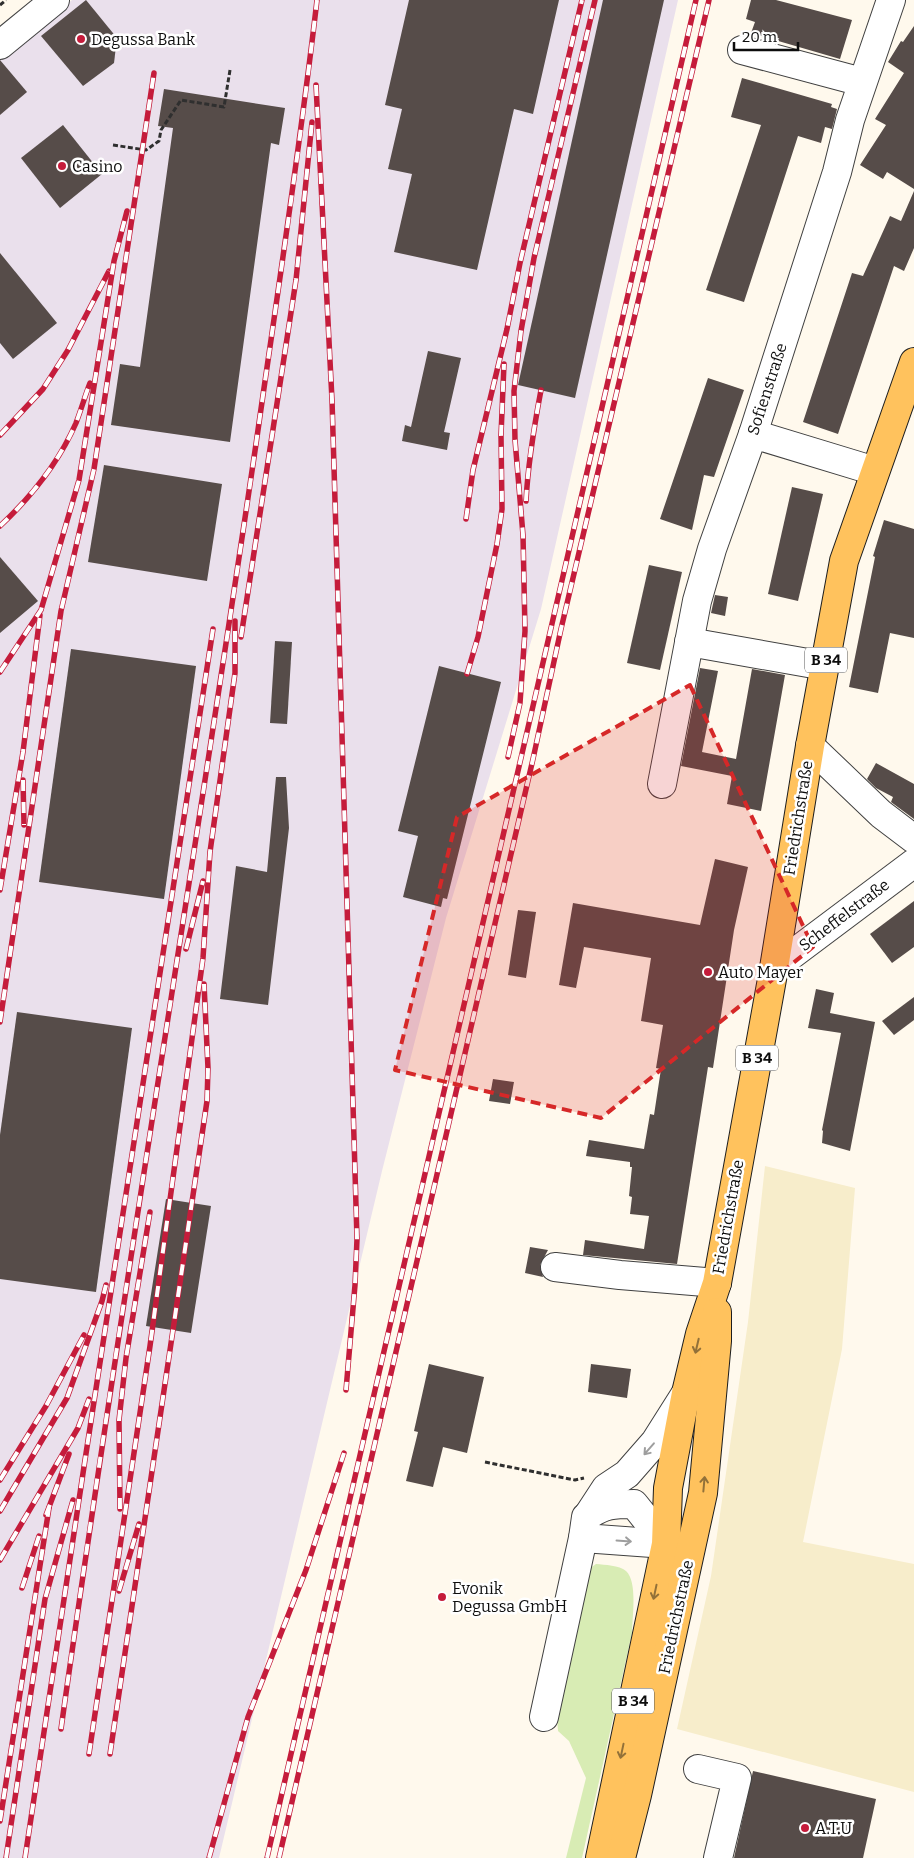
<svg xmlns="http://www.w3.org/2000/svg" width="914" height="1858" font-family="Bitter,serif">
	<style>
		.industrial { fill: #eae0ec }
		.farmland { fill: #f7edcb }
		.green { fill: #d8ecb4 }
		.building { fill: #564c49 }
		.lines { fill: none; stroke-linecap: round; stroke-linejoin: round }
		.minor-casing { stroke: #404040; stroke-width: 30 }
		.major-casing { stroke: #1e1e1e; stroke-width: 30 }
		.path { stroke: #2f2f2f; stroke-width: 3; stroke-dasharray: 5 2.5; stroke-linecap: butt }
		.minor { stroke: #fff; stroke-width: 28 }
		.major { stroke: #ffc25d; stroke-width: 28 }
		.rail-casing { stroke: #c51c3b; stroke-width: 5.5 }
		.rail { stroke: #fff; stroke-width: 4; stroke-dasharray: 11; stroke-linecap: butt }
		.oneway { stroke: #927139 }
		.oneway2 { stroke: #9e9e9e }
		.marked { fill: #d62828; fill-opacity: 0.2; stroke: #d62828; stroke-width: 4; stroke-dasharray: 10 6; stroke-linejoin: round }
		.poi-dot { fill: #c51c3b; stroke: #fff; stroke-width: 2 }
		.labels { text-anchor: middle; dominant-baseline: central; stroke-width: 5; stroke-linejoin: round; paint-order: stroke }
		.shield { fill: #fff; stroke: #565656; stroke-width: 1 }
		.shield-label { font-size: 15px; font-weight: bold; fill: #0d0d0d }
		.poi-label { font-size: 16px; fill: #0d0d0d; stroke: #fff; text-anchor: start }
		.street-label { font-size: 16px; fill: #0d0d0d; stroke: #fff }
	</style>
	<rect width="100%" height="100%" fill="#fff9ed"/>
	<path class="industrial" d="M72,0h606l-137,609 -95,309 -64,253 -163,687h-219v-1799z"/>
	<path class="farmland" d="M765,1166l90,22 -13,161 -39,193 111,22v228l-237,-63 34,-153 37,-254z"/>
	<path class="green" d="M596,1564c9,1 23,1 30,7 12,11 6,47 6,62l-50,225h-16l20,-80 -17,-37 -11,-10 -1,-13 32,-149z"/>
	<g class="building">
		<path d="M86,0l31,38 -3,25 -31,23 -42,-50z"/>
		<path d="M409,0h150l-26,114 -19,-5 -37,161 -83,-18 18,-78 -24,-5 14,-60 -17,-4z"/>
		<path d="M603,0h61l-89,398 -57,-13z"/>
		<path d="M751,0h25l76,20 -12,39 -89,-26 4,-11 -9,-3z"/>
		<path d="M914,26v163l-27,-17 -4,7 -23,-14 26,-40 -11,-6 29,-46 -16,-11 13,-21 2,1z"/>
		<path d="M0,60l27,32 -27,23z"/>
		<path d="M742,78l90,26 -1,3 6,2 -5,20 -7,-2 -4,16 -23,-7 -54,166 -38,-12 55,-165 -30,-8z"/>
		<path d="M164,89l121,19 -6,37 -8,-2 -41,299 -119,-17 9,-61 20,3 33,-239 -15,-2z"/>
		<path d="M63,125l39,49 -42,34 -39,-50z"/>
		<path d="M914,191v57l-10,23 -10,-5 -56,168 -35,-12 49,-149 11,3 27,-60 11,5z"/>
		<path d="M0,253l57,70 -44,36 -13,-16z"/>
		<path d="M428,351l33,7 -17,74 6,1 -3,17 -45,-9 3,-16 6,2z"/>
		<path d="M708,378l36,12 -30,87 -10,-2 -12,55 -32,-11z"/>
		<path d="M104,465l118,19 -15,97 -119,-19z"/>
		<path d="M792,487l31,7 -25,107 -30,-7z"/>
		<path d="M884,520l30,9v109l-24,-5 -12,60 -29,-6 26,-130 -2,-1z"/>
		<path d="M0,557l38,44 -38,32z"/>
		<path d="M649,565l33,7 -22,98 -33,-7z"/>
		<path d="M715,595l13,2 -3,19 -14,-3z"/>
		<path d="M275,641l17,1 -5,82 -17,-1z"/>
		<path d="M71,649l125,17 -32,233 -125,-17z"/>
		<path d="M439,666l62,16 -54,217 -4,-1 -2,9 -38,-10 15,-61 -20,-5z"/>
		<path d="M700,668l18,3 -16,81 34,7 16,-90 33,6 -24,136 -34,-7 5,-28 -51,-10z"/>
		<path d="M876,763l38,21v35l-23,-17 2,-5 -17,-9 -9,-9z"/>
		<path d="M276,777h10l3,51 -21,177 -48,-6 16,-133 31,6z"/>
		<path d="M715,859l33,8 -14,63 -21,138 -5,-1 -31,197 -94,-9 2,-15 59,9 5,-33 -19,-2 2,-17 -3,-1 3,-29h-2v-5l-44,-6 3,-16 55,9 6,-35 4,1 7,-46 -5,-1 7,-43 -22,-4 10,-63 -67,-11 -8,41 -17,-3 14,-82 127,22z"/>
		<path d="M914,901v46l-22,16 -22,-29z"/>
		<path d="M518,910l18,2 -10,66 -18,-3z"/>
		<path d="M816,989l18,4 -4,20 45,9 -25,129 -28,-8 1,-12 -1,-1 19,-97 -33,-5z"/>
		<path d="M914,997v23l-20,15 -12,-14z"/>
		<path d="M17,1012l115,16 -36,264 -96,-13v-144z"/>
		<path d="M493,1079l21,3 -4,22 -21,-3z"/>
		<path d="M166,1199l45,7 -20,127 -45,-7z"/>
		<path d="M530,1247l18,3 -8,15 3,12 -18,-4z"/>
		<path d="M429,1364l55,13 -17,76 -24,-6 -10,40 -27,-6 12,-49 -4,-1z"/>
		<path d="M591,1364l40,5 -4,29 -39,-6z"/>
		<path d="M753,1771l123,28 -13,59h-129z"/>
	</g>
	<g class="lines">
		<defs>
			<g id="minor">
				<path d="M0,45l55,-45"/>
				<path d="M742,50l120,32"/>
				<path d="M753,434l122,37"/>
				<path d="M689,642l136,24"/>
				<path d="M810,746l71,68 33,25"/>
				<path d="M662,784l35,-183 15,-52 41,-115 84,-262 13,-52 41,-120"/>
				<path d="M774,968l140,-105"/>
				<path d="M555,1267l65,8 97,8"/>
				<path d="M589,1514l17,-26 21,-14 28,-32 31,-49"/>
				<path d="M583,1538l83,6"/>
				<path d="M544,1717l39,-179 3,-21c18,-13 27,-13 48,-13l32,40"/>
				<path d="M698,1769l39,9 -19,80"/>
			</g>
			<g id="major">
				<path d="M600,1858l66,-314 2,-56 18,-95 14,-59 17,-51 57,-315 36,-222 34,-185 70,-199"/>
				<path d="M621,1858l16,-63 66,-302 14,-152v-29"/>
			</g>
		</defs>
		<use href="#minor" class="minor-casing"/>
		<use href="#major" class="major-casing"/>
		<g class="path">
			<path d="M0,5l6,-5"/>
			<path d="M113,145l33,5 13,-9 2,-11 20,-30 43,7 6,-37"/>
			<path d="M485,1462l90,18 9,-2"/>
		</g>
		<use href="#minor" class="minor"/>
		<use href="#major" class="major"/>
		<defs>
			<g id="rail">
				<path d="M316,85l16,315 25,839 -2,46 -9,105"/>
				<path d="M0,435l43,-46 25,-39 41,-79"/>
				<path d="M526,501c2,-38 8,-74 15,-111"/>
				<path d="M466,519l7,-49 34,-141 13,-66 62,-263"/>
				<path d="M0,526c31,-29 59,-64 76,-103 5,-13 9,-27 14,-40"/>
				<path d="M241,637l55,-357 16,-158"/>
				<path d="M0,672l41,-62 38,-130 35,-219 13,-50"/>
				<path d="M467,674l11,-37 19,-93 5,-35 -1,-74 3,-71"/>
				<path d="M508,757l12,-54 5,-72 -2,-96 -8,-95 -1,-49 7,-60 13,-73 61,-258"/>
				<path d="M23,780l1,45"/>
				<path d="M0,890l23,-138 17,-137"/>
				<path d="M186,949l17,-68"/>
				<path d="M0,1022l61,-411 33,-142 60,-396"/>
				<path d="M0,1480l46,-74 38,-71"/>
				<path d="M120,1509l-1,-89 7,-62 24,-146"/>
				<path d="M0,1511l67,-113 35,-97 4,-16"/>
				<path d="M46,1515l23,-61"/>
				<path d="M0,1560l78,-132 11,-29"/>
				<path d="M22,1588l17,-52"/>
				<path d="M119,1591l20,-67"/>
				<path d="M61,1729c60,-429 132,-857 195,-1285 21,-148 44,-296 61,-444"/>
				<path d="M89,1754l61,-408 53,-388 7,-106 25,-179v-52"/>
				<path d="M110,1754l97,-653 1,-33 -4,-84"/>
				<path d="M0,1821l49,-313"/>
				<path d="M6,1858l39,-259 28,-99"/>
				<path d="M25,1858l60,-398 128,-831"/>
				<path d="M209,1858l39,-141 58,-147 38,-117"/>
				<path d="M267,1858l429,-1858"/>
				<path d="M279,1858l254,-1099 28,-130 148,-629"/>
			</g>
		</defs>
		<use href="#rail" class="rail-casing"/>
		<use href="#rail" class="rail"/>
	</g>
	<defs><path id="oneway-shaft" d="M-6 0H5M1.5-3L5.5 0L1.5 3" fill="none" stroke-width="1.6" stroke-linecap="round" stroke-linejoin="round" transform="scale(1.25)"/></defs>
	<g class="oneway">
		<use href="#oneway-shaft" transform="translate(697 1346) rotate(103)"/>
		<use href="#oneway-shaft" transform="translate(704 1484) rotate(-85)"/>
		<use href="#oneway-shaft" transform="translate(655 1592) rotate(102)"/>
		<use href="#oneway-shaft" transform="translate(622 1751) rotate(102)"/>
	</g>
	<g class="oneway2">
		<use href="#oneway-shaft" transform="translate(649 1449) rotate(131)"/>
		<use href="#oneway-shaft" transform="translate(624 1541) rotate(4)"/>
	</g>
	<path class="marked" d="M690,685l123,262 -212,171 -206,-48 62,-253z"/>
	<g class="poi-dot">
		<circle cx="81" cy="39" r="5"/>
		<circle cx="62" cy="166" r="5"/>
		<circle cx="708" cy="972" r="5"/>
		<circle cx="442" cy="1597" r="5"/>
		<circle cx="805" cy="1828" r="5"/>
	</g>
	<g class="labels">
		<g class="shield">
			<rect x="805" y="647.5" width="42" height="25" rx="4"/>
			<rect x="736" y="1045.5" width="42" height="25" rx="4"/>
			<rect x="612" y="1688.5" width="42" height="25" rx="4"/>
		</g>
		<g class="shield-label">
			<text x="826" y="660">B 34</text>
			<text x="757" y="1058">B 34</text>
			<text x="633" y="1701">B 34</text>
		</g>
		<g class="poi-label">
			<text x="91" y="39">Degussa Bank</text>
			<text x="72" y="166">Casino</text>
			<text x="718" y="972">Auto Mayer</text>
			<text x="452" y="1588">Evonik<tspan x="452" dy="18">Degussa GmbH</tspan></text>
			<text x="815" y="1828">A.T.U</text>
		</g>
		<g class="street-label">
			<text transform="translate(767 389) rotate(-72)">Sofienstraße</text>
			<text transform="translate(798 818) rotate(-81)">Friedrichstraße</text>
			<text transform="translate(844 915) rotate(-37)">Scheffelstraße</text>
			<text transform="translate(728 1217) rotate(-80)">Friedrichstraße</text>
			<text transform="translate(676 1617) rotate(-78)">Friedrichstraße</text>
		</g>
	</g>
	<path d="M734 42v8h64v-8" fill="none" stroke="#0d0d0d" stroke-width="2.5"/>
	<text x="742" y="42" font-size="15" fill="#0d0d0d" stroke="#ffffff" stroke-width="4" paint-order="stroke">20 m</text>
</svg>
